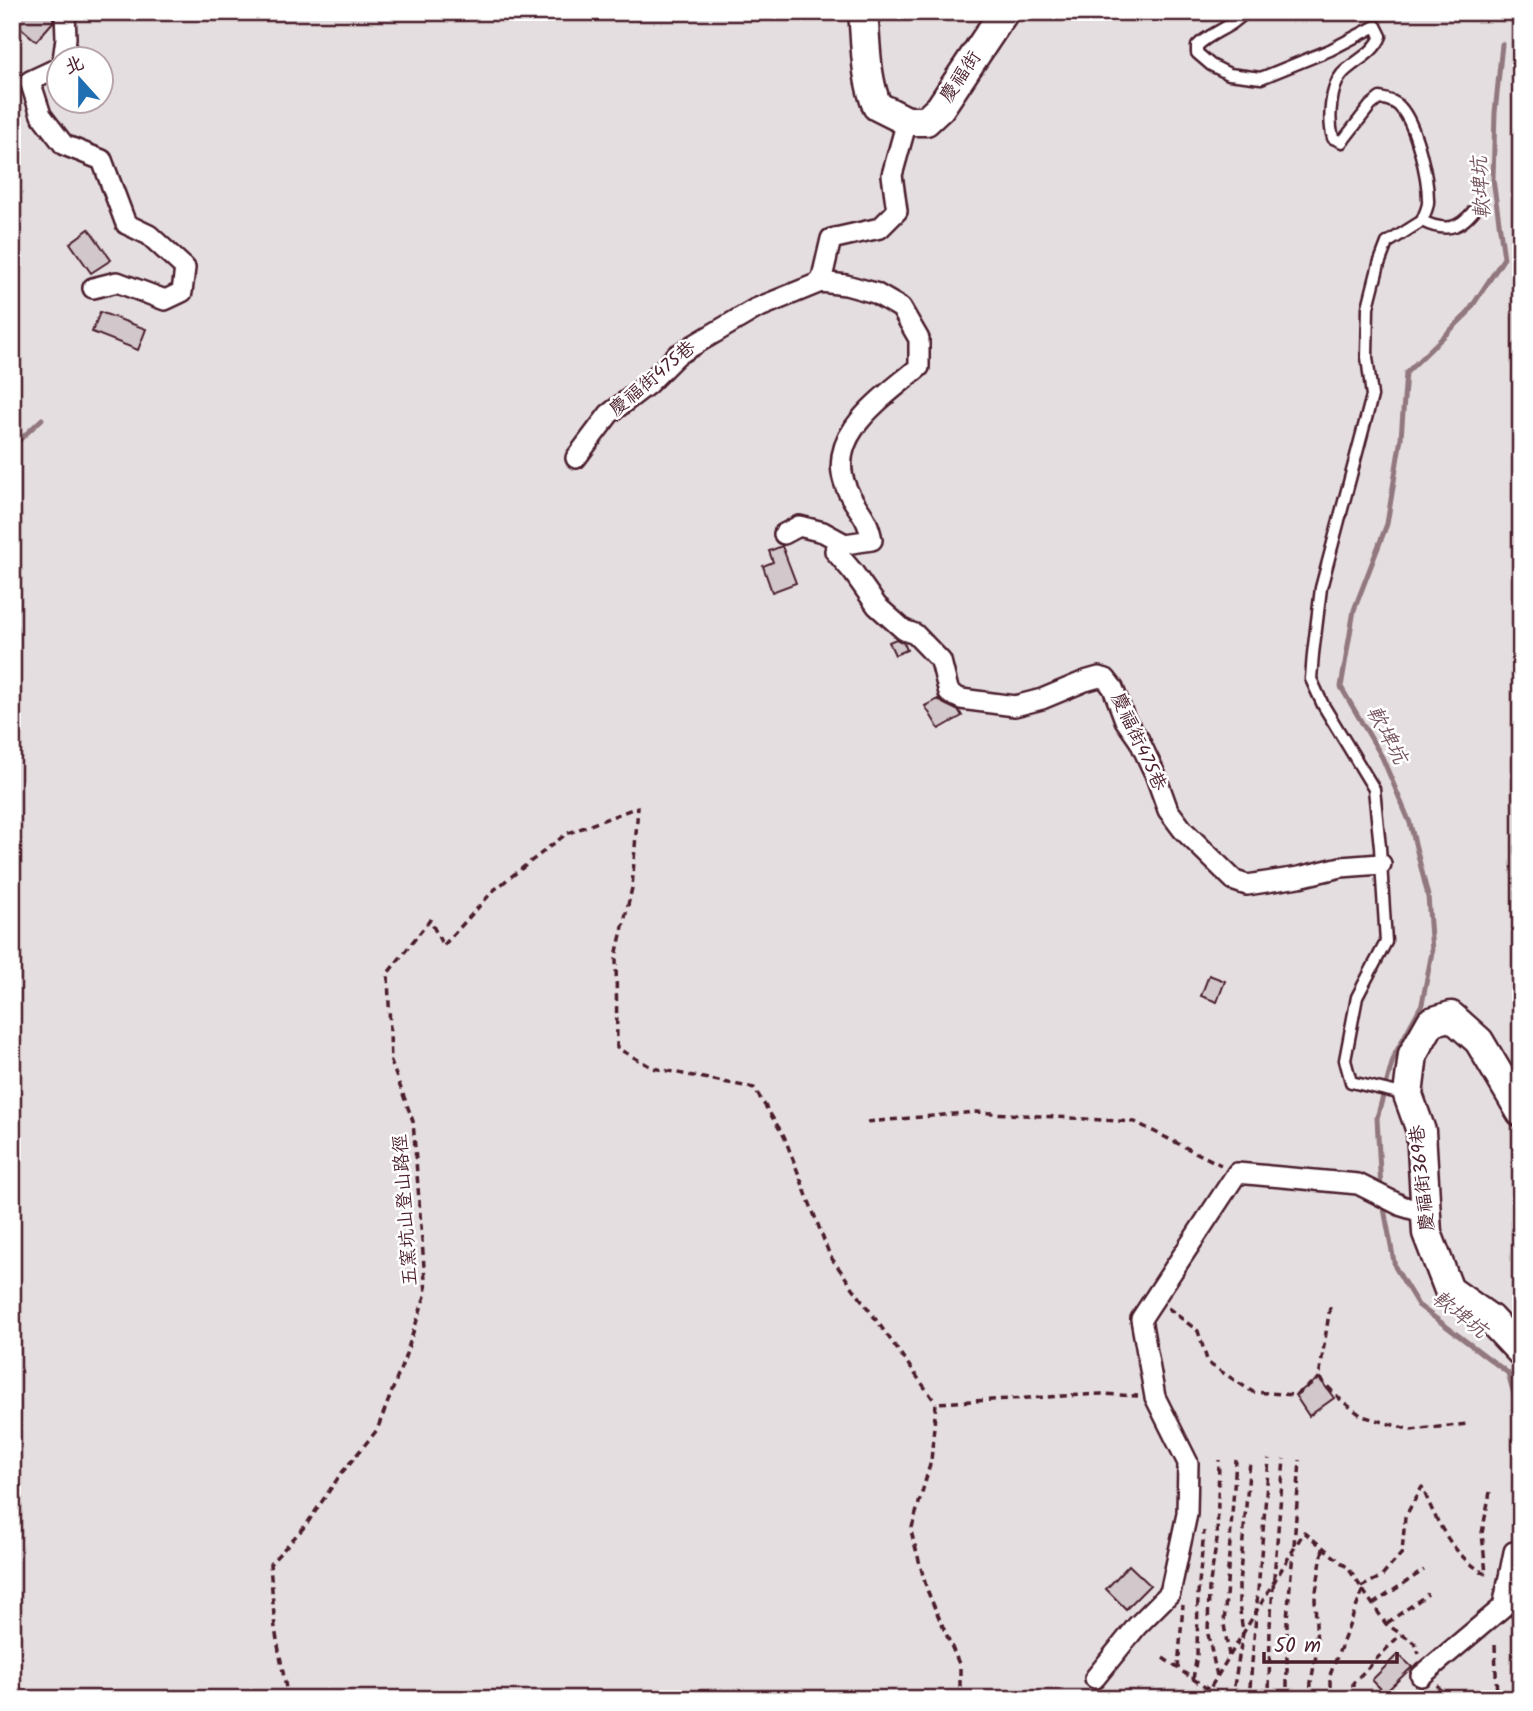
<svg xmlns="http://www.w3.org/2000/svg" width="1533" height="1711" font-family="Kalam,'LXGW WenKai TC',sans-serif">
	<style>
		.green { fill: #e5dee0; stroke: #987e86; stroke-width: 2; fill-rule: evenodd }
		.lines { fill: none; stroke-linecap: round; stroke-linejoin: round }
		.stream { stroke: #91787e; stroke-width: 5 }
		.building { fill: #d2c7cb; stroke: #4a1f2b; stroke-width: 2 }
		.lane-casing { stroke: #4a1f2b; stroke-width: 15 }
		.street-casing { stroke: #4a1f2b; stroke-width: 24 }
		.secondary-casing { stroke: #4a1f2b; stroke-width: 33 }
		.path { stroke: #4a1f2b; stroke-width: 3.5; stroke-dasharray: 7 5; stroke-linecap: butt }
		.lane { stroke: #fff; stroke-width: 10 }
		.street { stroke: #fff; stroke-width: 19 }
		.secondary { stroke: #fff; stroke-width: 28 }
		.labels { text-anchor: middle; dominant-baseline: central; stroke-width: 5; stroke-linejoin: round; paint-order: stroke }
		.street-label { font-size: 19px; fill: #4a1f2b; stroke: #fff }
		.water-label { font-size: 21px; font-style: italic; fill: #74535c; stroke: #fff }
	</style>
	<rect width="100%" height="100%" fill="#fff"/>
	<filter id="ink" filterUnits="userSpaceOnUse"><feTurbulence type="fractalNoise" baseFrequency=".0143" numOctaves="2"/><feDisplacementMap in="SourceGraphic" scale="14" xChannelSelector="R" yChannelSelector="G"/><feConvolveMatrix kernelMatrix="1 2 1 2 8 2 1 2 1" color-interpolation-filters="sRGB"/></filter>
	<g filter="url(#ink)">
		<path class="green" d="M12,12h1509v1687h-1509zM60,60h42v42h-42z"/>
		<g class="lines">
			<g class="stream">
				<path d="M12,447l30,-28"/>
				<path d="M1381,1190l-4,-72 17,-62 28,-52 10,-52 -4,-56 -18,-73 -28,-66 -41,-70 13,-77 33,-86 14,-86 5,-65 61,-59 37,-56 -11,-79 2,-66 7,-69"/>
				<path d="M1383,1203l12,64 23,38 90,68 13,46"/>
			</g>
		</g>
		<g class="building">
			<path d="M12,12h41v10l-17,19 -24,-21z"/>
			<path d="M89,229l22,31 -20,13 -21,-30z"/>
			<path d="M100,312l46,17 -8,21 -46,-18z"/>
			<path d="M782,546l14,37 -24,9 -9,-26 10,-4 -4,-11z"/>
			<path d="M896,639l8,4 3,7 -12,5 -6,-13z"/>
			<path d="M938,699l6,5 15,7 3,5 -23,13 -14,-23z"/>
			<path d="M1209,975l16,6 -8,21 -16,-6z"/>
			<path d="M1319,1378l15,20 -25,18 -14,-21z"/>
			<path d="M1129,1565l21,20 -24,24 -20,-20z"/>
			<path d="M1398,1654l14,13 -27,26 -13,-13z"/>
		</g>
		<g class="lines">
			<defs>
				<g id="lane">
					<path d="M1245,12c-13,16 -34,20 -48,34v7l14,12 18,9 32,4 69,-28 46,-24 5,10c-7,18 -27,25 -39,38 -12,14 -14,47 -9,64l9,4 28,-36 10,-8c8,2 15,3 20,9 16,17 28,70 28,93 1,7 -4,14 -6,21"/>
					<path d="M1422,221c28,14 42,5 59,-20"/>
					<path d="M1407,1095l-56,-13 -6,-22 12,-63 29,-55 -6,-95 -6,-58 -51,-84 -12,-26 2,-25 8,-66 51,-192 -5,-39 1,-50 11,-43 8,-21 35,-22"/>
				</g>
				<g id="street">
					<path d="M63,60l3,-22 -1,-26"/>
					<path d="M60,67l-30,14 11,34 23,30 38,15 24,64 23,11 36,33 -3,24 -17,8 -48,-18 -24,6"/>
					<path d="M821,282l10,-43 49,-11 17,-17 -5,-36 15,-54"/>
					<path d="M576,458l33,-44 38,-29 30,-30 78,-46 66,-27 25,3 29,8 26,15 18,31v28c-34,30 -95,67 -73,120 9,22 21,26 26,53l-27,4 -10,7 18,21 24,34 27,24 11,4 26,27 8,32 12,6 54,7 27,-7 43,-18 14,-4 7,2 7,9 12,32 14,20 16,34 13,36 15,20 52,51 12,4 52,-8 42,-10 40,-3"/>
					<path d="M784,534l15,-8 24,6 22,12"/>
					<path d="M1421,1676l82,-69 11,-55 7,-1"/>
					<path d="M1095,1678l42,-52 33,-33 17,-79 1,-51 -33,-66 -14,-78 96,-146 121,11 44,22 23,7"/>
				</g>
				<g id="secondary">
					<path d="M863,12c3,31 2,65 14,94l30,15h19l14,-13 64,-96"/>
					<path d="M1521,1112l-42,-71 -28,-25 -20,6 -18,32 -5,41 13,36 6,102 22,57 41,29 31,33"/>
				</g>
			</defs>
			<use href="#lane" class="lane-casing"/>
			<use href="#street" class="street-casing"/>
			<use href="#secondary" class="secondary-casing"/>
			<g class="path">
				<path d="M867,1122l109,-10 159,10 86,43"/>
				<path d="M1330,1307l-11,71 23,23 20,15 49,14 57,-6"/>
				<path d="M1168,1308l30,23 10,32 45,29 42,3 24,-17"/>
				<path d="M1294,1545l6,-85"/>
				<path d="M1361,1587l21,-11 20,-23 3,-36 17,-30c15,35 30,69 64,87l-4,-41 8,-41"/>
				<path d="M1373,1604l51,-34"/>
				<path d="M1387,1623l41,-29"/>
				<path d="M1495,1645l2,54"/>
				<path d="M1229,1656l-5,-32 12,-164"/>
				<path d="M1163,1658l46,32 95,-158 44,36 38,56 29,19 4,11"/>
				<path d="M1178,1669l5,-64"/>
				<path d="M1217,1676l-9,-42 1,-46 8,-48 2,-80"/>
				<path d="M1193,1679l4,-24 1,-61 6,-63"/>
				<path d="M1437,1685l11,14"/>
				<path d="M1232,1698l11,-65 -4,-30v-18l11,-124"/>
				<path d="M288,1699l-13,-70 -5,-65 36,-39 34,-50 37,-45 27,-70 22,-67 -13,-172 -22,-59 -3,-89 42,-53 13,26 51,-56 72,-56 72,-27 -6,81 -16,68 1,92 36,20 101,20 30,48 46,120 106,147"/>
				<path d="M325,1699l4,-4"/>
				<path d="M960,1699v-33l-33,-76 -16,-59 20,-70 5,-58 165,-9 37,2"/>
				<path d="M1249,1699l20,-240"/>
				<path d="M1269,1699l1,-74 14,-166"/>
				<path d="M1287,1699v-80l6,-66"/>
				<path d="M1310,1699l1,-17 6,-32 -2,-52 8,-50"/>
				<path d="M1330,1699v-24l33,-85"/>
				<path d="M1353,1699v-16l48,-49"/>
			</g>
			<use href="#lane" class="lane"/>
			<use href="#street" class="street"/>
			<use href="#secondary" class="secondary"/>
		</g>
	</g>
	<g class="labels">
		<g class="street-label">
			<text transform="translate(961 77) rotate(-56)">慶福街</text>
			<text transform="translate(653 379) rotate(-40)">慶福街475巷</text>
			<text transform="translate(1138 742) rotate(65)">慶福街475巷</text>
			<text transform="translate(1423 1178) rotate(-96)">慶福街369巷</text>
			<text transform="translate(406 1210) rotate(-94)">五窯坑山登山路徑</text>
		</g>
		<g class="water-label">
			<text transform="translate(1482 188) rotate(-93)">軟埤坑</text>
			<text transform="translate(1386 735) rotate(62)">軟埤坑</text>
			<text transform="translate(1459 1315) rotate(38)">軟埤坑</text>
		</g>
	</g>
	<rect width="1533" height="1711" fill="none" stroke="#fff" stroke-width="42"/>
	<rect x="21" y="21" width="1491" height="1669" fill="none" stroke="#4a1f2b" stroke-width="2.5" filter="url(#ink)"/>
	<g transform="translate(80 80) rotate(339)"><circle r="33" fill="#ffffff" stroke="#b7a5aa" stroke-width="2"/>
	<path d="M0-5L12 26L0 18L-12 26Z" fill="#1f6fb2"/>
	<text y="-10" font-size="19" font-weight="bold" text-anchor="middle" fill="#4a1f2b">北</text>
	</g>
	<path d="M1264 1652v10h133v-10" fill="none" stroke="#4a1f2b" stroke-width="3.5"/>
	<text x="1274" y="1652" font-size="21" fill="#4a1f2b" stroke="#ffffff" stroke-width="5" paint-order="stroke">50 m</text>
</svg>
